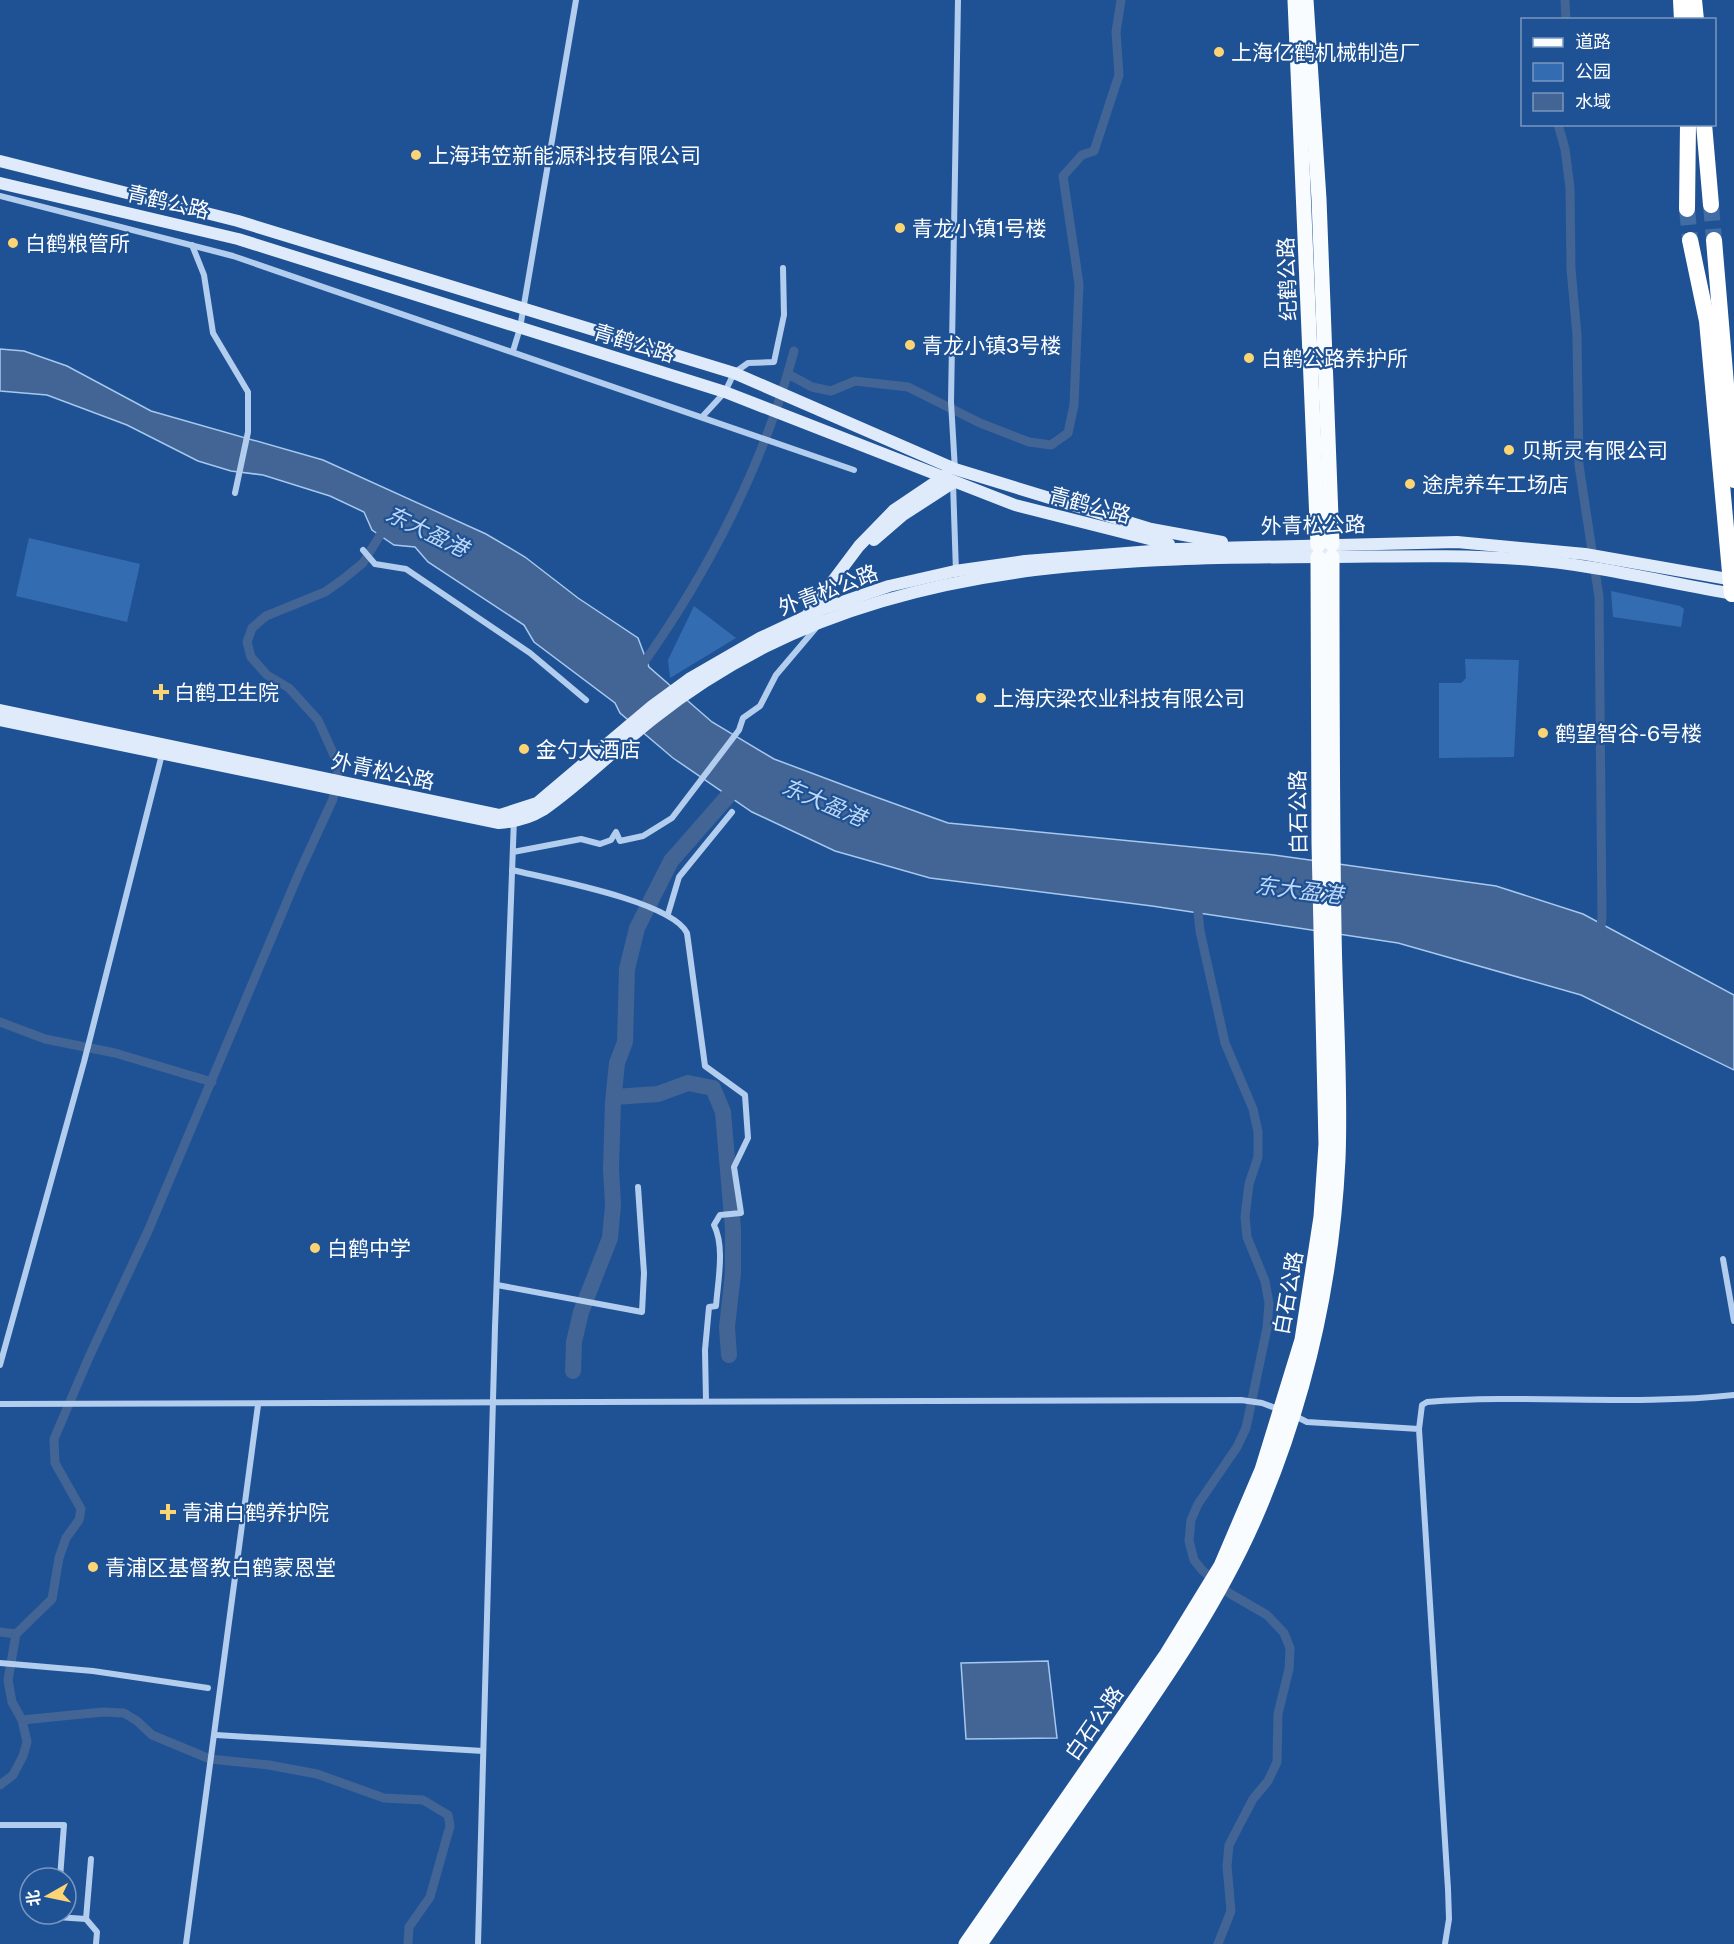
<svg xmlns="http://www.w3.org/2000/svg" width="1734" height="1944" font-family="'Public Sans','Noto Sans SC',sans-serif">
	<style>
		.green { fill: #346cb2 }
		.water { fill: #426595; stroke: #a6c8ef; stroke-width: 1.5 }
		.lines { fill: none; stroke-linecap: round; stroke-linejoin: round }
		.canal { stroke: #426595; stroke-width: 9 }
		.river { stroke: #426595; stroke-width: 16 }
		.highway-tunnel { stroke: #416ca4; stroke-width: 16; stroke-dasharray: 16 8; stroke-linecap: butt }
		.street { stroke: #b2cdee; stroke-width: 6 }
		.secondary { stroke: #dfebfa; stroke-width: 12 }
		.primary { stroke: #f9fcff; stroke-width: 15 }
		.highway { stroke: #fff; stroke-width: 16 }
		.poi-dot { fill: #fcd473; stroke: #1f5294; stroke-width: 2 }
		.labels { text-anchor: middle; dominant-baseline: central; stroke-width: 4.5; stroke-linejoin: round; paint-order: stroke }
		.poi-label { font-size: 21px; fill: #fff; stroke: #1f5294; text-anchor: start }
		.street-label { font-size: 21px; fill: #fff; stroke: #1f5294 }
		.water-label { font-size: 22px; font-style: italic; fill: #bed7f5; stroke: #1f5294 }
	</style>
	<rect width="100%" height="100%" fill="#1f5294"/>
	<g class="green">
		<path d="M29,538l111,26 -13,58 -111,-26z"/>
		<path d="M1611,591l69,15 4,3 -3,18 -68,-10z"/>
		<path d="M694,606l42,32 -66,40 -2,-18z"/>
		<path d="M1465,659l54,1 -5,97 -75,1v-75h22l5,-5z"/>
	</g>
	<g class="water">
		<path d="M0,349l24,2 43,15 84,45 172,49 163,74 39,23 53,41 60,40 11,29 63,55 62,37 88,33 86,31 326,32 222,31 87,28 151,81v75l-153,-75 -183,-52 -246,-37 -222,-28 -95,-27 -83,-39 -79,-54 -53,-45 -5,-10 -81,-61 -10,-17 -96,-63 -13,-15 -21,-2 -22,-15 -8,-18 -34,-16 -67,-21 -32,-4 -33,-10 -71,-36 -80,-30 -47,-4z"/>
		<path d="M1048,1661l9,77 -91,1 -5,-76z"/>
	</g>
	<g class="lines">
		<g class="canal">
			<path d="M1565,0l1,20"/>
			<path d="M1558,124l7,25 5,39 1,81 6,66 2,130 20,132 3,320 -2,18"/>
			<path d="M788,374l24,13 19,4 24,-10 53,6 72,36 49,19 22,3 17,-12 6,-28 5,-121 -16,-108 19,-21 12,-4 25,-76 -3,-43 5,-32"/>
			<path d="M640,668c68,-95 124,-204 154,-317"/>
			<path d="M1197,903l3,28 25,112 28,66 5,23v25l-9,27 -4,33 2,20 18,44 4,22 -2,25 -21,100 -9,19 -39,57 -7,16 -2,21 5,19 8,10 27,23 38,22 17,18 6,15 -1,21 -11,45 -1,48 -9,19 -15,18 -24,46 -2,21 4,45 -13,33"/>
			<path d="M0,1022l45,17 70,14 97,29"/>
			<path d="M0,1632l16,2"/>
			<path d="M22,1720l81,-8 21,1 13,8 15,14 58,24 59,6 48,9 67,24 39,2 25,15 2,11 -20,71 -21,30 -1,17"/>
			<path d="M0,1785l13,-10 10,-19 4,-14 -5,-22 -10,-18 -4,-22 8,-46 36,-35 7,-41 7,-20 13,-18 2,-11 -26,-46 -1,-24 35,-82 59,-126 151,-358 34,-74 6,-33 -21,-46 -29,-32 -22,-13 -16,-18 -4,-15 5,-14 14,-12 59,-24 17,-12 21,-17 22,-36"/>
		</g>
		<g class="river">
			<path d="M614,1097l44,-3 30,-11 25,5 10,24 10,117v44l-6,54 2,28"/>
			<path d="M573,1371l1,-29 7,-30 29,-74 3,-33 -2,-37 2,-66 4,-39 8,-21 2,-73 10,-41 34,-67 57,-65"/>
		</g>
		<g class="highway-tunnel">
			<path d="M1711,205l3,35"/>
			<path d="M1687,209l3,31"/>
		</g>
		<g class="street">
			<path d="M0,196l233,60 621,214"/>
			<path d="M192,245l12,30 9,58 35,59v40l-13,61"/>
			<path d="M513,351l7,-23 56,-328"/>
			<path d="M702,417l23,-25 9,-19 14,-10 26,-1 10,-47 -1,-47"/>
			<path d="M955,470l-4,-68 7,-402"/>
			<path d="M953,483l3,89"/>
			<path d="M363,550l12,14 31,5 124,84 56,47"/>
			<path d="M513,852l68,-13 19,5 11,-4 5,-8 4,9 23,-5 29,-18 67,-88 4,-12 17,-12 16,-31 39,-46"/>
			<path d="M512,870c37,9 159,31 175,63l18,133 40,29 3,43 -14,29 7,46 -21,2 -6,10c11,22 4,55 2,81l-7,1 -4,43 1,51"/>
			<path d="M668,914l11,-37 53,-65"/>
			<path d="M1723,1259l11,62"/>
			<path d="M497,1285l145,27 2,-39 -6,-86"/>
			<path d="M0,1365l84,-303 78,-308"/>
			<path d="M0,1404l1241,-4 21,3 19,7"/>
			<path d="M1293,1415l14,7 112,7 29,460 1,30 -4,25"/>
			<path d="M1419,1429l3,-24 5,-3c102,-8 205,4 307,-7"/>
			<path d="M0,1663l93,8 115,17"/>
			<path d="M216,1735l267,16"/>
			<path d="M0,1825h64l-4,53"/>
			<path d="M91,1859l-5,60 11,13 -1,12"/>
			<path d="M57,1914v3l29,2"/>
			<path d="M186,1944l72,-539"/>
			<path d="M478,1944l17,-617 19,-508"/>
		</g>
		<g class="secondary">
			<path d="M0,161l238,60 496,152 221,96 196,60 71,13"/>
			<path d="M0,183l238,56 487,153 290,113 154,39"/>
			<path d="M874,540l29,-25 51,-33"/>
			<path d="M808,614l51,-68 35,-36 52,-35"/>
			<path d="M0,710l500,105 37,-12 115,-97 37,-27 71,-41 62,-29 67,-23 66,-15 70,-10 152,-12 280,-7 128,12 149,26"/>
			<path d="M0,720l499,103c16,-1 31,-5 44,-13 39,-27 74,-63 111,-92 34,-27 72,-51 111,-71 170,-86 365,-89 552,-90 67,0 136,-3 203,2 72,5 143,23 214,35"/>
		</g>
		<g class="primary">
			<path d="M1295,0l23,545"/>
			<path d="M1306,0l13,199 13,345"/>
			<path d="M966,1944l201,-290 54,-88 41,-96 40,-130 19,-123 5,-73 -7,-301 -1,-286"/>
			<path d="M980,1944c44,-63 88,-126 132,-189 52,-75 105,-151 142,-235 50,-115 78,-236 84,-361 3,-76 -3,-153 -4,-230 -2,-124 -2,-248 -2,-372"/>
		</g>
		<g class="highway">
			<path d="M1681,0l1,20"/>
			<path d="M1694,0l2,20"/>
			<path d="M1704,124l7,81"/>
			<path d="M1687,209l1,-85"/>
			<path d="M1690,240l17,81 25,273"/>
			<path d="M1714,240l20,240"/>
		</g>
	</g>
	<g class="poi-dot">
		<circle cx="1219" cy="52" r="6"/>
		<circle cx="416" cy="155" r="6"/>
		<circle cx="900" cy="228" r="6"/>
		<circle cx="13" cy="243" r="6"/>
		<circle cx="910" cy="345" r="6"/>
		<circle cx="1249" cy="358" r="6"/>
		<circle cx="1509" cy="450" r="6"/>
		<circle cx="1410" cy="484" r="6"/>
		<path d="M158 683h6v6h6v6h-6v6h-6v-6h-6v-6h6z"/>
		<circle cx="981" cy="698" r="6"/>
		<circle cx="1543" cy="733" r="6"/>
		<circle cx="524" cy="749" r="6"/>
		<circle cx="315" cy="1248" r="6"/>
		<path d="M165 1503h6v6h6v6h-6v6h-6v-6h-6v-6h6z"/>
		<circle cx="93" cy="1567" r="6"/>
	</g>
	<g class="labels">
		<g class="poi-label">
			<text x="1231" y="52">上海亿鹤机械制造厂</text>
			<text x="428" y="155">上海玮笠新能源科技有限公司</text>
			<text x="912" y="228">青龙小镇1号楼</text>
			<text x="25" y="243">白鹤粮管所</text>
			<text x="922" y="345">青龙小镇3号楼</text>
			<text x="1261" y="358">白鹤公路养护所</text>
			<text x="1521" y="450">贝斯灵有限公司</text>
			<text x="1422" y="484">途虎养车工场店</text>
			<text x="174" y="692">白鹤卫生院</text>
			<text x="993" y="698">上海庆梁农业科技有限公司</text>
			<text x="1555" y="733">鹤望智谷-6号楼</text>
			<text x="536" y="749">金勺大酒店</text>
			<text x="327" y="1248">白鹤中学</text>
			<text x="182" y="1512">青浦白鹤养护院</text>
			<text x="105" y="1567">青浦区基督教白鹤蒙恩堂</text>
		</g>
		<g class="street-label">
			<text transform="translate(168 202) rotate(13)">青鹤公路</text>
			<text transform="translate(1287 279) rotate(-92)">纪鹤公路</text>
			<text transform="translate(634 343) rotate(17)">青鹤公路</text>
			<text transform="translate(1090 505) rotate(15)">青鹤公路</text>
			<text transform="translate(1313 525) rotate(-1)">外青松公路</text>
			<text transform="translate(828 590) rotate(-21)">外青松公路</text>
			<text transform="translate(383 771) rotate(12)">外青松公路</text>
			<text transform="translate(1298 812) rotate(-91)">白石公路</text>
			<text transform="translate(1288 1293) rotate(-80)">白石公路</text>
			<text transform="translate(1094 1723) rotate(-55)">白石公路</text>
		</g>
		<g class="water-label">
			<text transform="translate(427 531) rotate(26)">东大盈港</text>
			<text transform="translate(824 802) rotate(23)">东大盈港</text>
			<text transform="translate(1299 890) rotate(7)">东大盈港</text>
		</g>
	</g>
	<rect x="1521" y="18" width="195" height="108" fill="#1f5294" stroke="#7997bf" stroke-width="1.5"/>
	<rect x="1533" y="38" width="30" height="9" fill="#f9fcff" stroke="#7997bf" stroke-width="1.5"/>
	<text x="1575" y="48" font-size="18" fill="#ffffff">道路</text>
	<rect x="1533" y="63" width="30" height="18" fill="#346cb2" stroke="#7997bf" stroke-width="1.5"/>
	<text x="1575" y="78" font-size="18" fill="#ffffff">公园</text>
	<rect x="1533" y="93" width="30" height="18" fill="#426595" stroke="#7997bf" stroke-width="1.5"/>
	<text x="1575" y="108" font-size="18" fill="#ffffff">水域</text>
	<g transform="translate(48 1896) rotate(261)"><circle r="28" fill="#1f5294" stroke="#7997bf" stroke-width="1.5"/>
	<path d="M0-4.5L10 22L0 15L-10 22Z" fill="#fcd473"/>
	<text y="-9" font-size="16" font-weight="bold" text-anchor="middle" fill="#ffffff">北</text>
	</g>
</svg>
